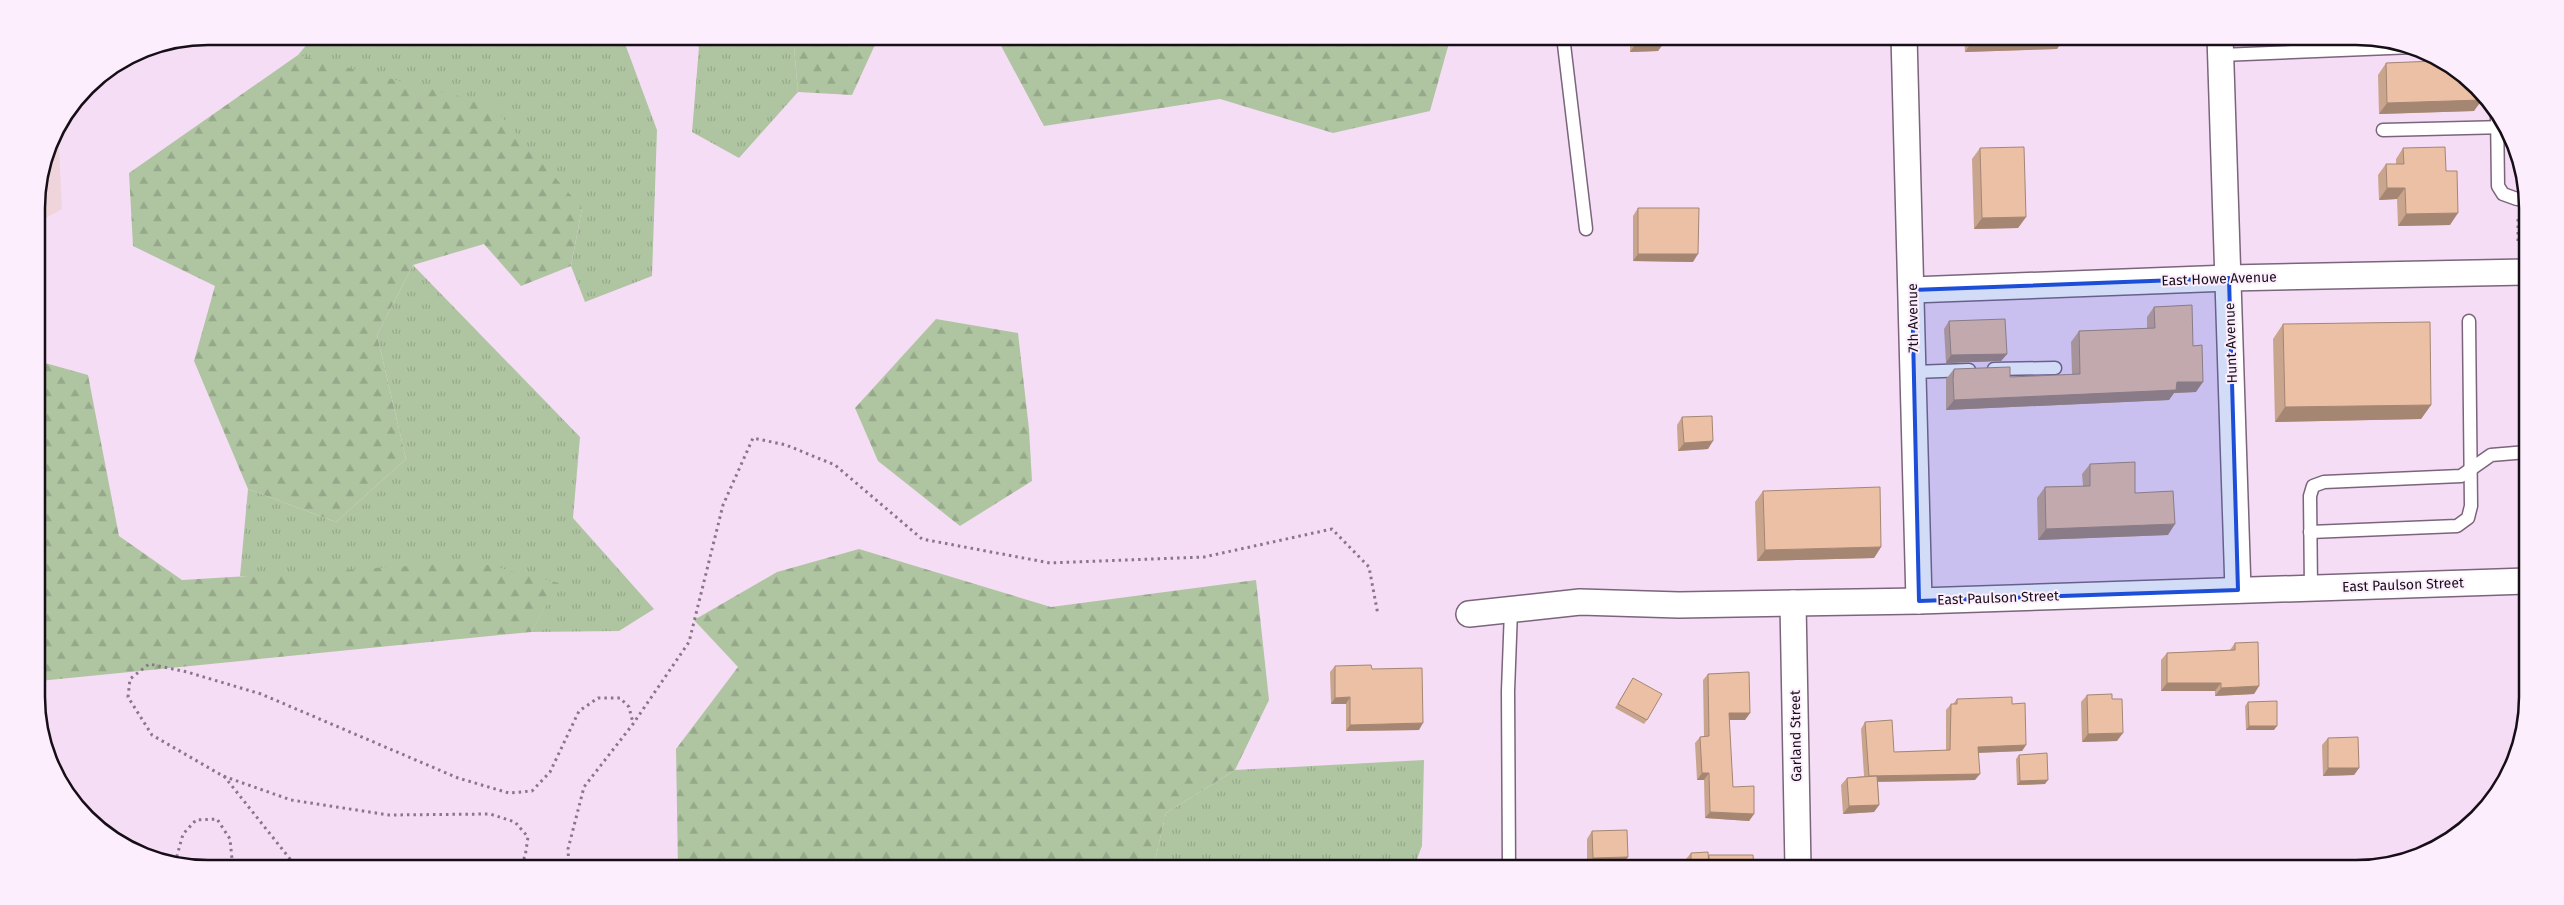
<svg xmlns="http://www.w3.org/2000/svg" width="2564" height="905" font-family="'Fira Sans',sans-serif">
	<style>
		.industrial { fill: #efd5db }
		.grass { fill: url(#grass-tufts) }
		.forest { fill: url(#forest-firs) }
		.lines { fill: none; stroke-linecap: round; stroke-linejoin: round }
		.lane-casing { stroke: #7a657b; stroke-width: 15 }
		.street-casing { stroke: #7a657b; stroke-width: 28 }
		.path { stroke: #878; stroke-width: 3; stroke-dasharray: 2.5 4; stroke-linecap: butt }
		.lane { stroke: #fff; stroke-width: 12 }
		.street { stroke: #fff; stroke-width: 25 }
		.wall { fill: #caa58d }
		.shaded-wall { fill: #a48673 }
		.building { fill: #ebc0a4; stroke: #a48673 }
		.marked { fill: #1d4ed8; fill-opacity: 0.2; stroke: #1d4ed8; stroke-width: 4; stroke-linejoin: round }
		.labels { text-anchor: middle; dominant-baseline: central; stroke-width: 4; stroke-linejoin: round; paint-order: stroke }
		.street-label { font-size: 14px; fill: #170f17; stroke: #fdeefd }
		.rim { fill: none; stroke: #170f17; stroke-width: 2.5 }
	</style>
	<defs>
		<pattern id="grass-tufts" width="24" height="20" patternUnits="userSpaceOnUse" patternTransform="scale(1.25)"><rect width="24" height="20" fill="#afc5a1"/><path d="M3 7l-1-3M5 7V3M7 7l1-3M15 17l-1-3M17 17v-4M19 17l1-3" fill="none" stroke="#96a88a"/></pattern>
		<pattern id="forest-firs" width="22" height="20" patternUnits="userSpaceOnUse" patternTransform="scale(1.25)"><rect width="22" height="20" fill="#afc5a1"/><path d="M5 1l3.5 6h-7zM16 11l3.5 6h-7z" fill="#96a88a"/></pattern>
	</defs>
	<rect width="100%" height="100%" fill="#f6ddf6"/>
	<path class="industrial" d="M58,127l4,82 -25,14v-27l17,-64z"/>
	<g class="grass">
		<path d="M314,36h314l-4,5 33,89 -5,146 -67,26 -14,-36 11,-58 -284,-153z"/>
		<path d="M683,36h110l5,56 -59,66 -47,-26 7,-85z"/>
		<path d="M413,265l167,172 -7,81 81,91 -35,22 -88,1 27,-49 -318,-7 8,-87 88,33 70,-63 -29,-124z"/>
		<path d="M1424,760l-2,86 -9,23h-260l13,-56 69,-43z"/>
	</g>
	<g class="forest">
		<path d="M793,36h86l-27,59 -54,-3z"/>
		<path d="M933,36h518l-21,75 -97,22 -113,-34 -176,27 -45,-84z"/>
		<path d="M298,55l192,49 92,104 -11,58 -50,20 -37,-42 -71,21 -36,70 29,124 -70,63 -88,-33 -54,-128 21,-75 -82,-40 -4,-73z"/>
		<path d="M936,319l82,14 11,96 3,52 -72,45 -82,-65 -23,-53z"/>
		<path d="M38,361l50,14 31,161 63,44 294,-18 83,21 -28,49 -492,49z"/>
		<path d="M859,549l192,58 205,-27 13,120 -34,70 -69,43 -13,56h-475l-2,-120 62,-82 -44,-47 83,-48z"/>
	</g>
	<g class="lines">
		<defs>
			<g id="lane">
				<path d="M1563,36l23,193"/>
				<path d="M2221,55l193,-8"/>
				<path d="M2497,112l1,74 5,8 14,5h9"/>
				<path d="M2383,130l123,-3"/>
				<path d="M1994,369l61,-1"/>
				<path d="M1914,372l55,-2"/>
				<path d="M2310,532l147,-6 11,-8 3,-12 -2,-185"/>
				<path d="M2311,588l-1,-92 3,-10 11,-4 137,-6 30,-21 36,-3"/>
				<path d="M1509,869l-1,-178 3,-81"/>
			</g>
			<g id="street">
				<path d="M1904,36l15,565"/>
				<path d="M2220,36l18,554"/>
				<path d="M1912,290l317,-12 297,-6"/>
				<path d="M1793,603l5,265"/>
				<path d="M1469,614l111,-12 99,3 240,-4 608,-20"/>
			</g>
		</defs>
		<use href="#lane" class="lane-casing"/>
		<use href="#street" class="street-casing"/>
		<g class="path">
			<path d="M2518,219v22"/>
			<path d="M2520,299l4,134"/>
			<path d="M2525,470l2,83"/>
			<path d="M224,776l74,93"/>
			<path d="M175,863l8,-29 13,-14 21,-1 13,20 3,30"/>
			<path d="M441,869h5"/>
			<path d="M515,869l10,-12 3,-20 -13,-15 -25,-8 -101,1 -98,-15 -68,-24 -71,-41 -24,-38 2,-18 19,-15 38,8 74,22 197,84 51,15 23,-2 18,-19 29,-61 19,-13h22l9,9 4,16"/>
			<path d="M569,869l-1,-20 16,-62 49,-63 56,-82 34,-137 30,-67 33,7 49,20 87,74 128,24 154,-6 128,-28 37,38 9,48"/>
		</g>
		<use href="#lane" class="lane"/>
		<use href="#street" class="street"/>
	</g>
	<g class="wall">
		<path d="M1630,36h38v1l-10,14 -28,1z"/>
		<path d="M1964,36h101v1l-8,12 -92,3z"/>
		<path d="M2435,61l47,32 -8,18 -95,3 -1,-39 8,-12z"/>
		<path d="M1980,148l46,69 -8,11 -44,1 -2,-70z"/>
		<path d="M2403,148l43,23 4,54 -52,1 -1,-27 -18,1 -1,-25 8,-11h10v-5z"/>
		<path d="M1638,208l55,54 -60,-1v-45z"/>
		<path d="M2154,307l39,39 3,46 -22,1 -5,7 -223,10v-31l8,-10 56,8 62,-2 -1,-33 8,-11 68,-2v-12z"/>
		<path d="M1949,321l58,33 -6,7 -55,2 -2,-34z"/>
		<path d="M2283,324l148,81 -10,14 -146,3 -2,-83z"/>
		<path d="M1682,417l26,32 -30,2 -1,-26z"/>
		<path d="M2090,464l45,29 33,42 -130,5 -1,-42 8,-11 38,-1 -1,-12z"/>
		<path d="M1763,491l118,56 -7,11 -117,3 -2,-59z"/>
		<path d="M2235,643l24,43 -5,8 -39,2v-5h-54v-31l6,-7 63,-3z"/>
		<path d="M1335,666l37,3 47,61 -73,1v-27h-15l-1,-32z"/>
		<path d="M1708,674l42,39 -5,7h-16l4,67 21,27 -5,7 -44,-3 -1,-38h-7l-2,-37 5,-6 4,-1 -1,-56z"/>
		<path d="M1633,678l14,42 -3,4 -29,-16z"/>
		<path d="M2087,695l30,46 -35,1 -1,-40z"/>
		<path d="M1957,699l55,5 14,41 -4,6 -44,2 -3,27 -97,2 1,23 -5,7 -31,2 -2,-29 6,-7 17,-2 -3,-47 4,-7 29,30 52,-2v-40l5,-6h2z"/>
		<path d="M2248,702l26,28h-28l-1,-24z"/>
		<path d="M2328,738l31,30 -5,7 -31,1 -1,-31z"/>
		<path d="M2019,755l26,29 -28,1 -1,-26z"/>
		<path d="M2473,813h6l-9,10v-6z"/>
		<path d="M1592,831l36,26 -6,8h-35v-26z"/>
		<path d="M1691,853l17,4 1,-2 45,13 -68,1v-10z"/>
	</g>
	<g class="shaded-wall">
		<path d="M1668,37l-10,14 -28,1 10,-14z"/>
		<path d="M2065,37l-8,12 -92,3 8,-12z"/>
		<path d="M2480,91l2,2 -4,7h4l-8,11 -95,3 8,-11z"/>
		<path d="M2387,188h18l-8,11 -18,1z"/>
		<path d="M2458,213l-8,12 -52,1 8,-12z"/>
		<path d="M2026,217l-8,11 -44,1 8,-11z"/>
		<path d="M1638,254h60l-5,8 -60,-1z"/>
		<path d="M2007,354l-6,7 -55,2 5,-8z"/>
		<path d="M2177,382h26l-7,10 -22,1 -5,7 -223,10 8,-10z"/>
		<path d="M2431,405l-10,14 -146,3 10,-15z"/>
		<path d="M1713,441l-5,8 -30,2 6,-8z"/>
		<path d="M2175,524l-7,11 -130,5 8,-11z"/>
		<path d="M1881,547l-7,11 -117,3 8,-11z"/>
		<path d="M2167,683h54l-6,8h-54z"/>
		<path d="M2259,686l-5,8 -39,2 6,-8z"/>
		<path d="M1350,697l-4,7h-15l4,-6z"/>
		<path d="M1729,713h21l-5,7h-21z"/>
		<path d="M1423,723l-4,7 -73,1 4,-6z"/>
		<path d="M2249,726h28l-3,4h-28z"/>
		<path d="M2123,733l-6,8 -35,1 6,-8z"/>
		<path d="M2026,745l-4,6 -49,2 5,-6z"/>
		<path d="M2328,768h31l-5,7 -31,1z"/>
		<path d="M1702,773h7l-5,7h-7z"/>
		<path d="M1980,774l-5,6 -111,2 5,-6z"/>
		<path d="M2048,780l-3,4 -28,1 3,-4z"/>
		<path d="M1879,805l-5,7 -31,2 6,-8z"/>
		<path d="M1710,812l44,2 -5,7 -44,-3z"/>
		<path d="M1628,857l-6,8h-35l6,-7z"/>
	</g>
	<g class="building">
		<path d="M1640,36h28v1l-28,1z"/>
		<path d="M1973,36h92v1l-92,3z"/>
		<path d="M2435,61l47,32v7l-95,3 -1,-40z"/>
		<path d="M2024,147l2,70 -44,1 -2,-70z"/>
		<path d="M2445,147l1,24h11l1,42 -52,1 -1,-26h-18l-1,-24h18l-1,-16z"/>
		<path d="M1638,208h61l-1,46h-60z"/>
		<path d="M2192,305l1,41 9,-1 1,37h-26l-1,8 -222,10 -1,-21 1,-10 56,-2v10l70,-3 -1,-43 76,-3 -1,-21z"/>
		<path d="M2005,319l2,35 -56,1 -2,-34z"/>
		<path d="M2430,322l1,83 -146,2 -2,-83z"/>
		<path d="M1712,416l1,25 -29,2 -2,-26z"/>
		<path d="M2135,462v31l38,-2 2,33 -129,5 -1,-42 45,-1v-22z"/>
		<path d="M1880,487l1,60 -116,3 -2,-59z"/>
		<path d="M2258,642l1,44 -38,2v-5h-54v-30l68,-3v-7z"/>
		<path d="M1371,665l1,4 50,-1 1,55 -73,2v-28l-15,1v-32z"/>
		<path d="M1749,672l1,41h-21l4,74 21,-1v28l-44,-2 -1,-39h-7l-2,-36 9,-1 -1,-62z"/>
		<path d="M1633,678l29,16 -15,26 -29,-16z"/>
		<path d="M2112,694v5h10l1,34 -35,1 -1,-39z"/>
		<path d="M2012,697v7l13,-1 1,42 -48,2 2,27 -111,2 -4,-54 27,-2 2,32 56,-2 1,-46h6v-5z"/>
		<path d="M2277,701v25h-28l-1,-24z"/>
		<path d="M2358,737l1,31h-31v-30z"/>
		<path d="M2047,753l1,27 -28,1 -1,-26z"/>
		<path d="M1877,776l2,29 -30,1 -2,-28z"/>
		<path d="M2473,813h6l-6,7z"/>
		<path d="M1627,830l1,27 -35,1 -1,-27z"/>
		<path d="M1708,852l1,16 -18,1v-16z"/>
		<path d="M1709,855h44l1,13h-45z"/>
	</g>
	<path class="marked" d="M2229,278l9,312 -319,11 -7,-311z"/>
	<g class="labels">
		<g class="street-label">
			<text transform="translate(2219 279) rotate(-2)">East Howe Avenue</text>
			<text transform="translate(1913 318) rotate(-91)">7th Avenue</text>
			<text transform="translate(2231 343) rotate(-92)">Hunt Avenue</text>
			<text transform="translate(2403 585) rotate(-2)">East Paulson Street</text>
			<text transform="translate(1998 598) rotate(-2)">East Paulson Street</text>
			<text transform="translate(1796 736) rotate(-91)">Garland Street</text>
		</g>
	</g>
	<path d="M0 0H2564V905H0ZM208 45H2356A163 163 0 0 1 2519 208V697A163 163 0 0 1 2356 860H208A163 163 0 0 1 45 697V208A163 163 0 0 1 208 45Z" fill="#fdeefd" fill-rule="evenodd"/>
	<path class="rim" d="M208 45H2356A163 163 0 0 1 2519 208V697A163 163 0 0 1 2356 860H208A163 163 0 0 1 45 697V208A163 163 0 0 1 208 45Z"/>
</svg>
